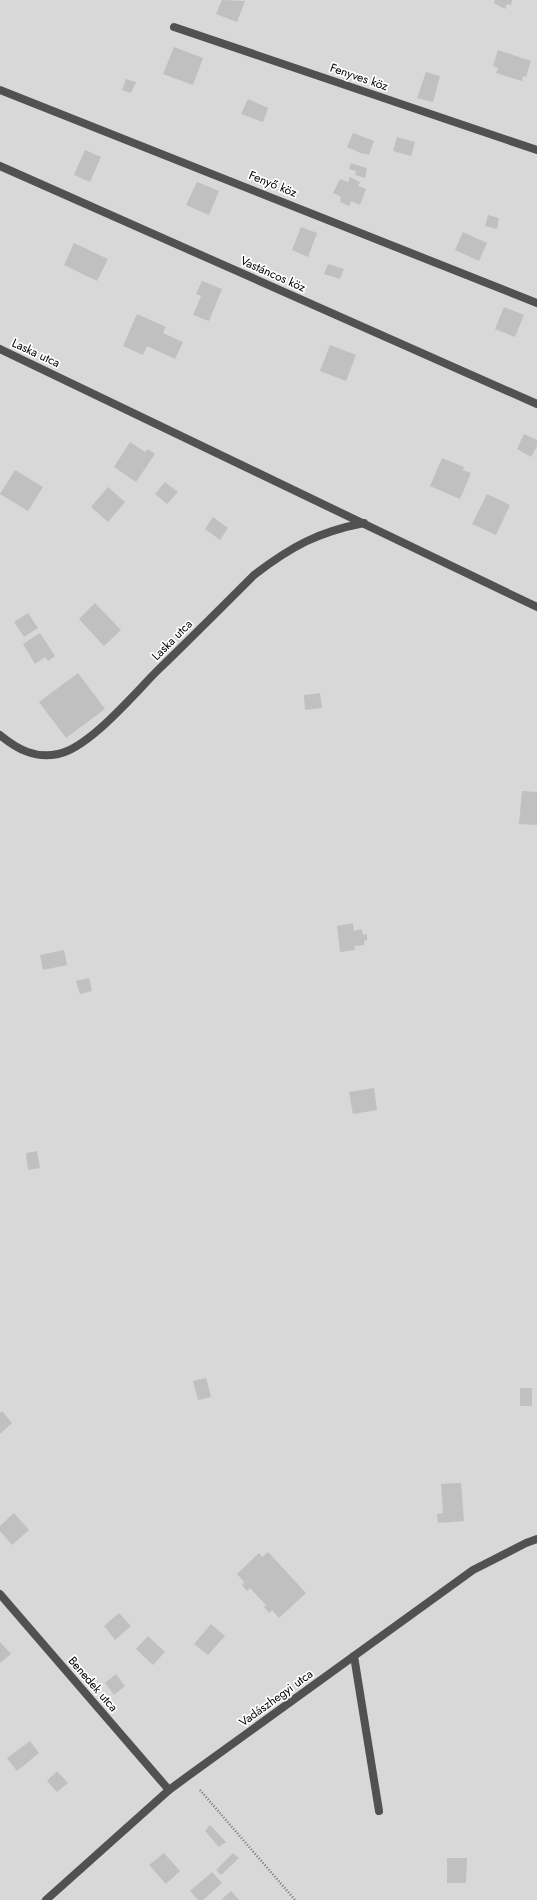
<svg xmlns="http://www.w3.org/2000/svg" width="537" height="1900" font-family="Jost,sans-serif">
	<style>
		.green { fill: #d8d8d8 }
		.building { fill: #c0c0c0 }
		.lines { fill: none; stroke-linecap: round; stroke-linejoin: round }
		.path { stroke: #737373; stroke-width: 2.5; stroke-dasharray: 1 2; stroke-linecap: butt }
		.lane { stroke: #515151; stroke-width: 8 }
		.street { stroke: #515151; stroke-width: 8 }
		.labels { text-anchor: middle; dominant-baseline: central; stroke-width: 3.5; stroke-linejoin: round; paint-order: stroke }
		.street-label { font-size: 12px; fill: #000; stroke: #fff }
	</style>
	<rect width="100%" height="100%" fill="#fff"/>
	<rect class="green" x="0" y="0" width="537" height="1900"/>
	<g class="building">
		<path d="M222,0l23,1 -8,21 -21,-8z"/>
		<path d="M495,0h17l-1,5 -4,-1 -2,5 -11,-6z"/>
		<path d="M174,47l29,11 -10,27 -30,-11z"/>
		<path d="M498,50l33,11 -5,16 -3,-1 -1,5 -26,-8 2,-5 -5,-2z"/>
		<path d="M426,72l14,4 -7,26 -16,-4z"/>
		<path d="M126,79l10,3 -5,11 -9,-3z"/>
		<path d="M248,99l20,9 -5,14 -22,-8z"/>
		<path d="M353,133l21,8 -5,14 -6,-2v1l-16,-7z"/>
		<path d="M397,137l18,5 -4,14 -18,-5z"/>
		<path d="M85,150l16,7 -11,25 -16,-7z"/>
		<path d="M351,163l16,5 -2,10 -10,-3 1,-4 -7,-2z"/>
		<path d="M350,177l10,5 -2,4 8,3 -6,16 -9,-4 -2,5 -9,-4 1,-5 -8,-4 7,-14 8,3z"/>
		<path d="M197,182l22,9 -10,24 -23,-10z"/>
		<path d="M488,215l11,3 -2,11 -12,-3z"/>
		<path d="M301,227l16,6 -9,24 -16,-7z"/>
		<path d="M463,232l24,11 -8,18 -24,-11z"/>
		<path d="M74,243l34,16 -11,22 -33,-16z"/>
		<path d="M328,264l16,5 -4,10 -16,-5z"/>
		<path d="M202,281l20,8 -13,32 -16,-6 8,-19 -5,-2z"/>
		<path d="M504,307l20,8 -9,22 -20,-8z"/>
		<path d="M137,314l29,13 -3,6 20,9 -8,17 -28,-13 -4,9 -20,-9z"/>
		<path d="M330,345l26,10 -10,26 -26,-10z"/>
		<path d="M524,434l13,6v6l-6,11 -14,-8z"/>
		<path d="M130,442l15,10 3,-3 7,5 -19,28 -22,-15z"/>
		<path d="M442,458l22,9 -1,3 8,3 -11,26 -30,-13z"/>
		<path d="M15,470l28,17 -15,24 -28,-17z"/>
		<path d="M165,482l13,10 -11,12 -12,-10z"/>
		<path d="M108,487l17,15 -17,20 -17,-15z"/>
		<path d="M487,494l23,11 -14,30 -24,-11z"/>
		<path d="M213,517l15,11 -8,12 -15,-11z"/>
		<path d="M95,603l26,27 -17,16 -25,-27z"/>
		<path d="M28,613l10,15 -14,9 -10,-15z"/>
		<path d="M40,633l15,23 -7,5 -3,-4 -10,7 -12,-20z"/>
		<path d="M78,673l27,36 -39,29 -27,-36z"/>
		<path d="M320,693l2,15 -17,2 -1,-15z"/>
		<path d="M522,791l15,1v33l-18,-1z"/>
		<path d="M353,923l1,8 8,-2 1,6 4,-1v6l-3,1v4l-10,1 1,4 -15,2 -3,-26z"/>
		<path d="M64,950l3,15 -24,5 -3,-15z"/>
		<path d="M89,978l3,13 -12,3 -4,-13z"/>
		<path d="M374,1088l3,22 -24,4 -4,-22z"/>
		<path d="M37,1151l3,17 -12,2 -2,-17z"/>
		<path d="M206,1378l5,19 -13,3 -5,-19z"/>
		<rect x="520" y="1388" width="12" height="18"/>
		<path d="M2,1411l10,12 -12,11v-21z"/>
		<path d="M461,1483l3,38 -26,2 -1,-9 6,-1 -2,-29z"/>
		<path d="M14,1513l15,17 -17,15 -12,-14v-5z"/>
		<path d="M268,1552l38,41 -27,25 -7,-8 -3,3 -5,-6 2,-2 -16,-17 -3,3 -5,-6 2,-3 -7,-8 22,-21 3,4z"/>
		<path d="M119,1613l12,13 -16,14 -11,-14z"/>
		<path d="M211,1624l14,12 -17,19 -14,-11z"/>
		<path d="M148,1636l17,16 -12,13 -17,-16z"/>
		<path d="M0,1642l11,12 -11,9z"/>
		<path d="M116,1674l9,12 -11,9 -9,-12z"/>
		<path d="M30,1741l9,12 -22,18 -10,-13z"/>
		<path d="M57,1771l11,12 -11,9 -10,-11z"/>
		<path d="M210,1825l16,17 -7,5 -14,-16z"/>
		<path d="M164,1853l16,18 -14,13 -17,-19z"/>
		<path d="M233,1853l6,5 -18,17 -5,-5z"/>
		<path d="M447,1858h20l-1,25h-19z"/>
		<path d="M212,1872l10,11 -19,17h-5l-8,-9z"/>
		<path d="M231,1891l8,9h-18z"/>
	</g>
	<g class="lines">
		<path class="path" d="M200,1790l95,110"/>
		<path class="lane" d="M354,1656l25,155"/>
		<g class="street">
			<path d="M174,27l363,123"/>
			<path d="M0,90l537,213"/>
			<path d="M0,166l537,238"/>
			<path d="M0,349l537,258"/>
			<path d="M0,735c17,14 35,24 58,19 31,-6 76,-60 99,-83 33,-32 65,-64 97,-96 38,-29 64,-43 110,-52"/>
			<path d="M0,1594l169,196"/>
			<path d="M46,1900l123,-110 19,-14 285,-206 53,-27 11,-4"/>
		</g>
	</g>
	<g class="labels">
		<g class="street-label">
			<text transform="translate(359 77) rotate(19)">Fenyves köz</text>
			<text transform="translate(273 184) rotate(22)">Fenyő köz</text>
			<text transform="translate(273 274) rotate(24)">Vastáncos köz</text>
			<text transform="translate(36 353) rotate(25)">Laska utca</text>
			<text transform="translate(172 640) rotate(-45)">Laska utca</text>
			<text transform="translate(93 1684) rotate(49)">Benedek utca</text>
			<text transform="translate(276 1698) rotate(-36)">Vadászhegyi utca</text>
		</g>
	</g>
</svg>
